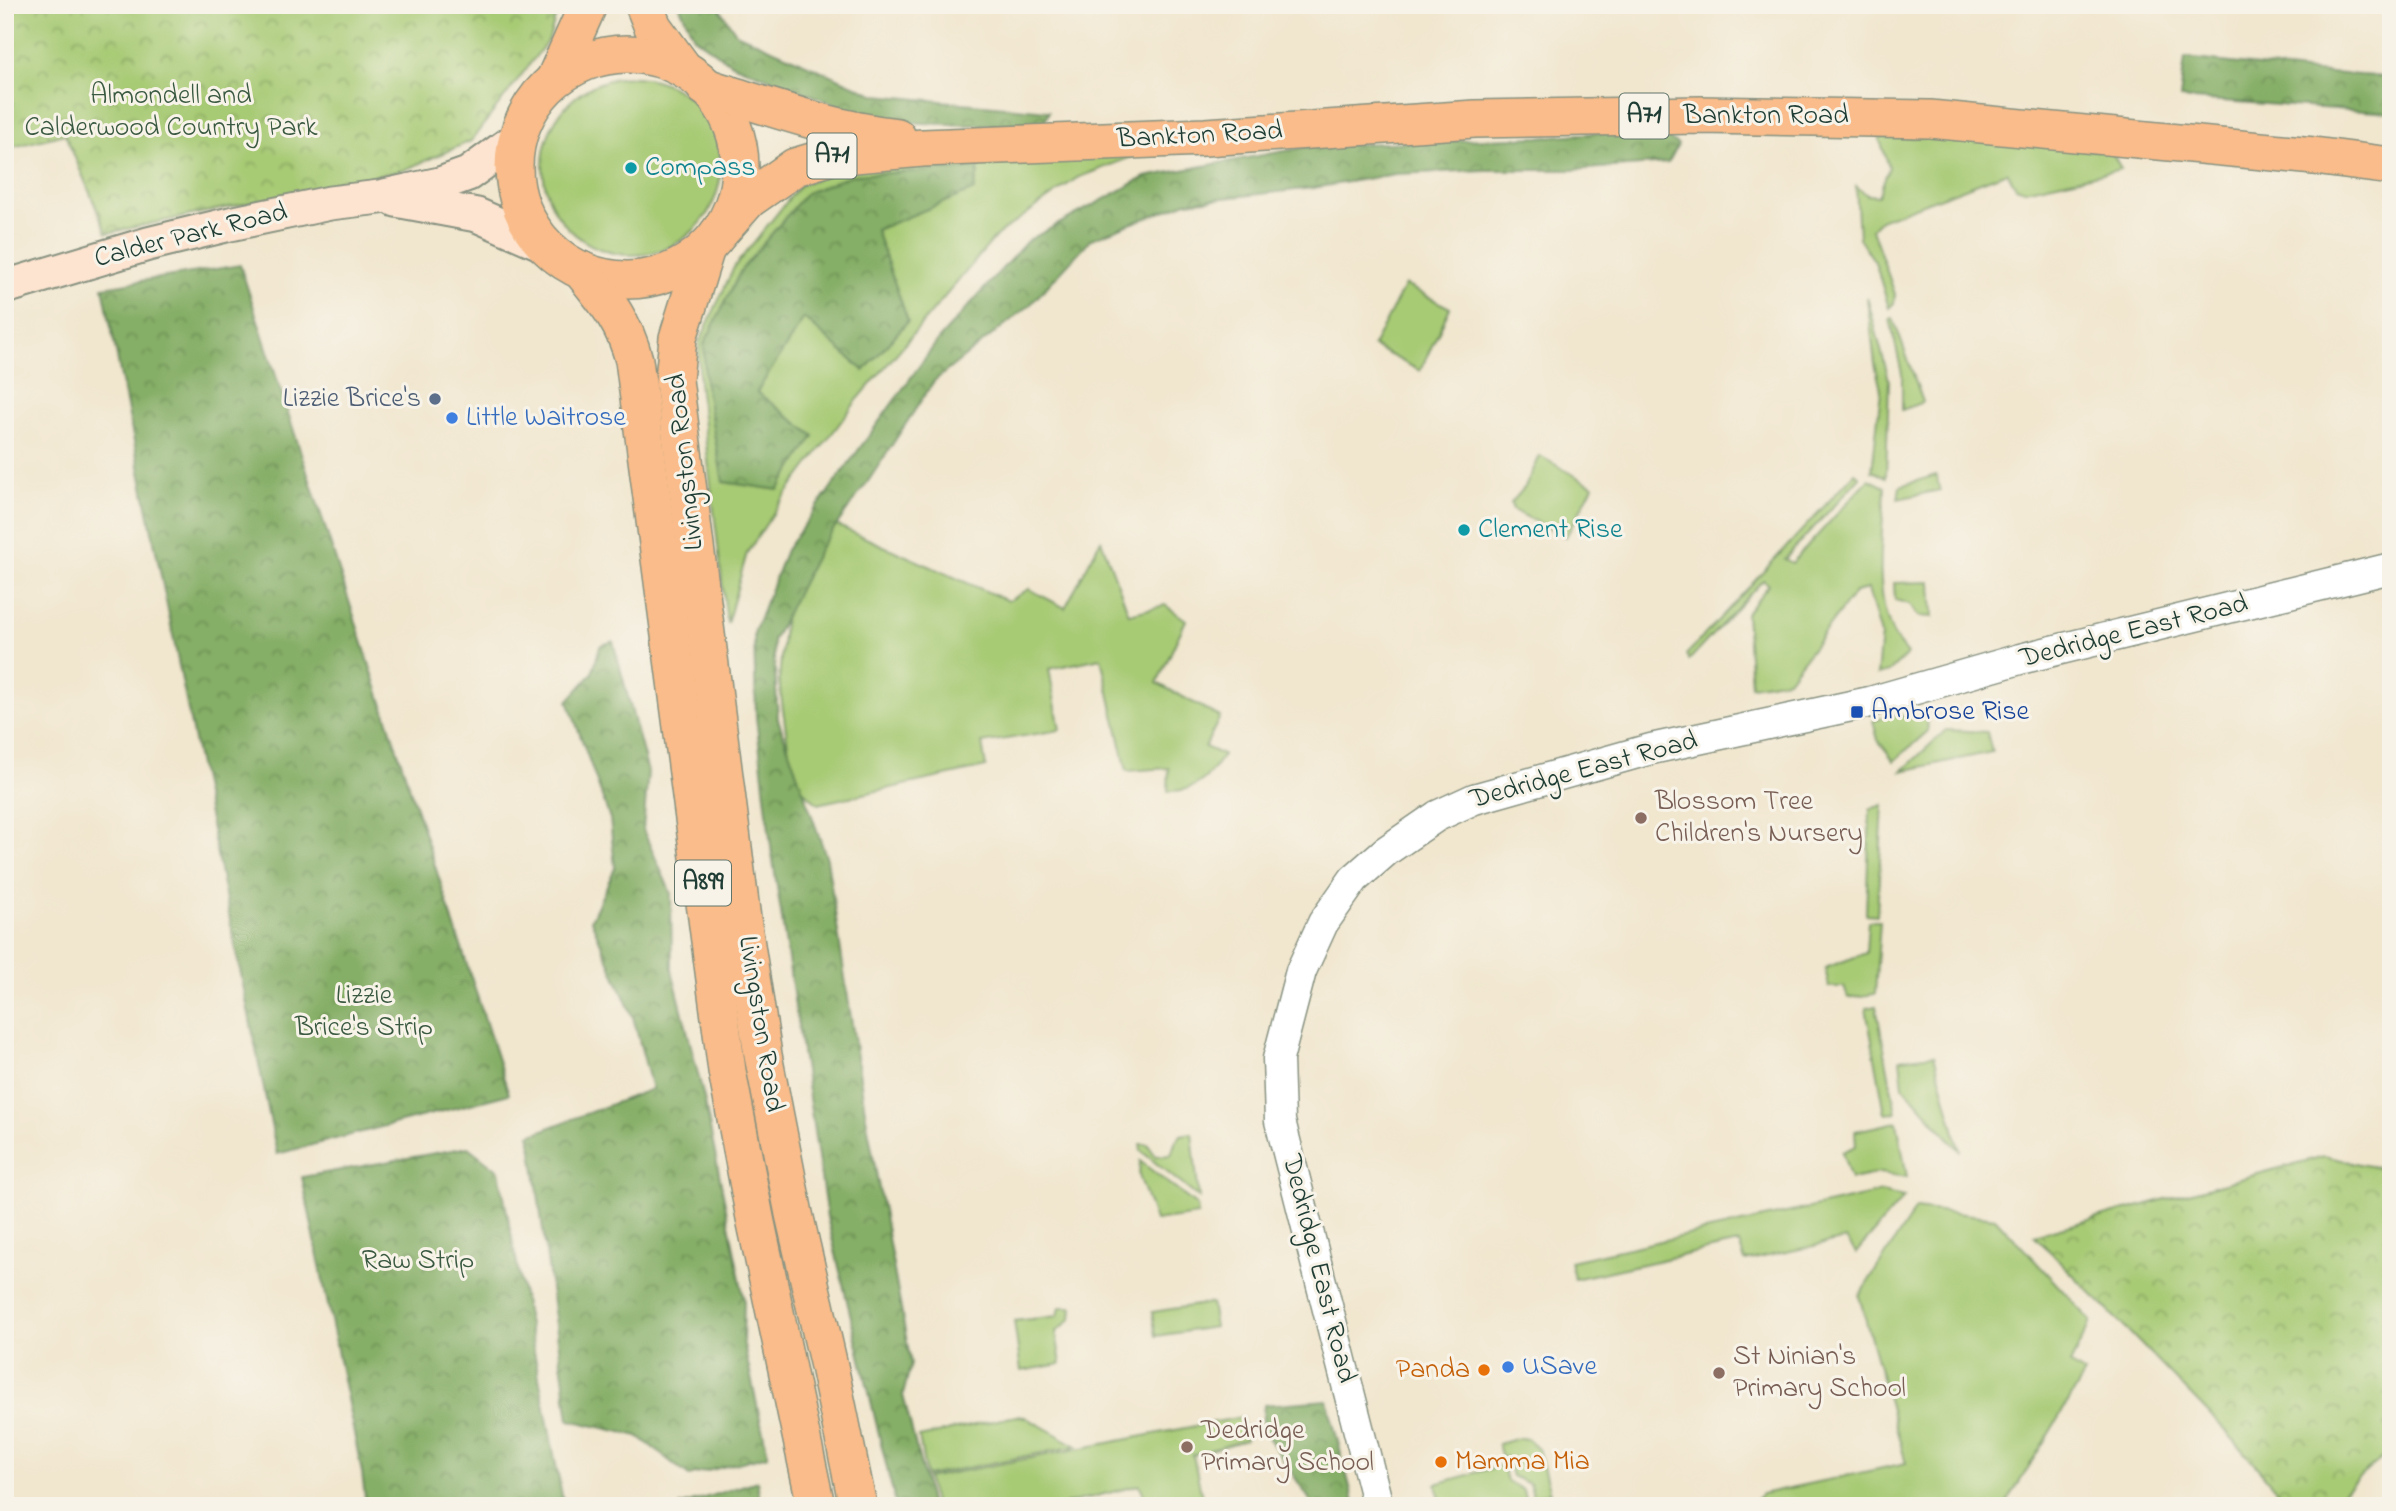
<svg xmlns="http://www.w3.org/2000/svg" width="2396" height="1511" font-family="'Indie Flower',sans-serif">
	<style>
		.grass { fill: #a7ca74; stroke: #638454; stroke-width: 2 }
		.forest { fill: url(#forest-crowns); stroke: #52764d; stroke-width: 2 }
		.park { fill: url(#park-crowns); stroke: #638454; stroke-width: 2 }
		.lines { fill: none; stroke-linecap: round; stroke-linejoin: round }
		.tertiary-casing { stroke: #889281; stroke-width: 33 }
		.secondary-casing { stroke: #889281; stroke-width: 37 }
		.primary-casing { stroke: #889281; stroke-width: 40 }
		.tertiary { stroke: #fff; stroke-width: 30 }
		.secondary { stroke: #fde4d0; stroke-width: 33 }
		.primary { stroke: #f9bc8a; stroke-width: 37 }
		.culture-dot { fill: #0f9aa8; stroke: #f7f3e8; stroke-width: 2.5 }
		.service-dot { fill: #5c6f8a; stroke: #f7f3e8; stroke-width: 2.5 }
		.shop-dot { fill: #3f7fe0; stroke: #f7f3e8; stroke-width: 2.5 }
		.transit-dot { fill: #1a4fb4; stroke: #f7f3e8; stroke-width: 2.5 }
		.education-dot { fill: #8d6e63; stroke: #f7f3e8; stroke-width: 2.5 }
		.food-dot { fill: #e8710a; stroke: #f7f3e8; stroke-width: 2.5 }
		.labels { text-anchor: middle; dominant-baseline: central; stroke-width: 6; stroke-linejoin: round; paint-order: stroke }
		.shield { fill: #f7f3e8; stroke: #60746a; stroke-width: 2 }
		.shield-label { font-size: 26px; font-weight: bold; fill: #1f3d34 }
		.park-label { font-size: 28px; fill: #3a5941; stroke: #f7f3e8 }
		.street-label { font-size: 28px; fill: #1f3d34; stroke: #f7f3e8 }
		.culture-label { font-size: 28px; fill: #0d838f; stroke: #f7f3e8; text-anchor: start }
		.service-label { font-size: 28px; fill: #4e5e75; stroke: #f7f3e8; text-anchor: end }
		.shop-label { font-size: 28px; fill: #366cbe; stroke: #f7f3e8; text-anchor: start }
		.transit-label { font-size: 28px; fill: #164399; stroke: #f7f3e8; text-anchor: start }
		.education-label { font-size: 28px; fill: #785e54; stroke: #f7f3e8; text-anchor: start }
		.food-label { font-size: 28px; fill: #c56008; stroke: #f7f3e8; text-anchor: end }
	</style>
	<defs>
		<pattern id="forest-crowns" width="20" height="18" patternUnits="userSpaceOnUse" patternTransform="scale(1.75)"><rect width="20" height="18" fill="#85ae66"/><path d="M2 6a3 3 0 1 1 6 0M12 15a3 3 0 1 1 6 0" fill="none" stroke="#6c8f55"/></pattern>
		<pattern id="park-crowns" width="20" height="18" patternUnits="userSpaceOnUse" patternTransform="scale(1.75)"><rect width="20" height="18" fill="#a7ca74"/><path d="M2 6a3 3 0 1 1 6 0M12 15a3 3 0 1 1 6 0" fill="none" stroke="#87a560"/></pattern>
	</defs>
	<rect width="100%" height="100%" fill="#f7f3e8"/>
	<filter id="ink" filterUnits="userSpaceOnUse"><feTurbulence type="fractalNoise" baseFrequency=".0143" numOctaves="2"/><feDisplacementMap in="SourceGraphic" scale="14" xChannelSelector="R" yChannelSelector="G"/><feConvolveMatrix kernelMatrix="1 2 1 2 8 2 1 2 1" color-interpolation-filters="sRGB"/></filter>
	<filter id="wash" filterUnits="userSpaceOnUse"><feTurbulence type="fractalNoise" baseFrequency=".00686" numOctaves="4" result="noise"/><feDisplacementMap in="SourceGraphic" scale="28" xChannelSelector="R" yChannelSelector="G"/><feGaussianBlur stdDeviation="1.57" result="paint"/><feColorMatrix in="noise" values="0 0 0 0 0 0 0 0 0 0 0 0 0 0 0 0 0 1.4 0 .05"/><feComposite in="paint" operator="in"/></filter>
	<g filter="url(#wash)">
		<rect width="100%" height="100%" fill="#f1e6ce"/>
		<g class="grass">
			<circle cx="632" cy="166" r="89"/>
			<path d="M1879,137l99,2 134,13 9,17 -96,21 -9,-3 -9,-15 -127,48 -8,9 23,65 -1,9 -5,5 -14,-46 -16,-24 -3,-52 11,9 11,1 11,-29z"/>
			<path d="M1141,153l-64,25 -80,57 -139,164 -76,101 -35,53 -20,71 -28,-241v-40l35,-76 66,-82 49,-19z"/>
			<path d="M1405,285l45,23 -30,63 -47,-25z"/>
			<path d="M1867,297l22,83 -3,97 -14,-6 9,-81 -6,-26z"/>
			<path d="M1893,318l30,84 -21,8v-36l-12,-55z"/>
			<path d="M1540,456l53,30 -27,51 -53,-27 -2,-7 14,-16z"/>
			<path d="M1855,473l5,4 -75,82 7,4 77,-84 16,8c-2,44 -13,110 10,150 3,6 9,12 13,17l-19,18 -12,3 4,-40 -13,-46 -13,3 -67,88 -37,6 -5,-73 23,-28 -6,-5 -74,80 -3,-5z"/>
			<path d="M1936,475l4,15 -42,9 2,-13z"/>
			<path d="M827,521l181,80 21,-12 36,19 36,-68 28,74 36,-9 21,15 -29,63 63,34 -15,30 18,8c-14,23 -28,37 -55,36l1,-23 -42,3 -26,-113 -52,11 11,61 -78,13 4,24 -168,37 -25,-23 -14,-100 6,-68z"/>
			<path d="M1931,582l2,35 -15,-1 -8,-12 -15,-4 -1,-17z"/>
			<path d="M1891,715l36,4 1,12 -34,30 -16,-21 -5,-19z"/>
			<path d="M1946,730l41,2 5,20 -90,19z"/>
			<path d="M1883,805l-6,110 -11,-1 4,-105z"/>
			<path d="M1868,921h12l-5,73 -27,4 -4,-11h-15l-4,-19 41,-15z"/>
			<path d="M1876,1006l20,106 -11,1 -19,-105z"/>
			<path d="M1934,1055l26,96 -57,-65 -3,-27z"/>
			<path d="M1897,1122l10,55 -27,-4 -29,6 -9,-27 14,-6 -1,-15z"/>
			<path d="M1192,1133l7,65 -58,-47 -1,-7h8l7,12 16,-1 4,-12 6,-8z"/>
			<path d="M1140,1161l57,45 1,9 -43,6 -16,-46z"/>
			<path d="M1881,1192l23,5 -48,56 -10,-14 -101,22 -6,-18 -165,36 -4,-18z"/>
			<path d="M1916,1208l79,10 96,103 -21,43 15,10 -80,132h-256l13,-12 144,-31 -47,-167z"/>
			<path d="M1211,1303l4,24 -59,9 -4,-24z"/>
			<path d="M1060,1307h12l-1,12 -15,13 5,32 -40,7 -7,-50 44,-5z"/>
			<path d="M1016,1416l9,1 52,29 -151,30 -7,-39z"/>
			<path d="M1242,1417l4,23 -53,15 9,42 -8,9h-46l-8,-21 -75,19v2h-130l-8,-28z"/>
			<path d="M1519,1438l9,1 10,9 12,45 -17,4 -3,-13 -18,-8 -5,-19 -5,1 -4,-14z"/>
			<path d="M1503,1465l4,16 16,9 3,12 -18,4h-66l-6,-22z"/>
		</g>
		<g class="forest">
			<path d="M679,5h38l19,28 140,62 173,16 -5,13 -77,1 -89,-4 -146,-57 -38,-27z"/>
			<path d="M2185,58l129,14 77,5v36l-211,-15z"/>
			<path d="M1655,129l23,16 -10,18 -96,7h-87l-90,4 -82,14 -126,14 -96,37 -61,66 -96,76 -65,99 -49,68 -47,93 5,78 49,140 39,258 45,247 -8,31 28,111h-35l-69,-289 -56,-370 -15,-130 -2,-84 32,-83 153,-211 88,-98 118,-64 166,-31 228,-9z"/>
			<path d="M979,168l-5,22 -98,40 32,91 -44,50 -60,-53 -47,74 57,44 -36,54 -55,-8 -18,-98 -1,-40 37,-74 65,-77 45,-18z"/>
			<path d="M240,265l269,829 -232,60 -174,-867z"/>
			<path d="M613,641l35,131 -5,58 28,63 1,77 32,128 40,201 -1,42 25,114 -79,21 -51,-40 -69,-16 -39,-285 122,-46 -19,-72 -42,-97 24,-52 -5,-49 -42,-118 24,-27 8,-28z"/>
			<path d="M468,1147l31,24 65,335h-198l-4,-33 -60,-296z"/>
			<path d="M1327,1400l28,106h-41l-52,-78 2,-23z"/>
			<path d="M757,1481l4,25h-82z"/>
		</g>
		<g class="park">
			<path d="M5,5h554l-10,34 -78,102 -67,29 -297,63 -42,-99 -60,15z"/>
			<path d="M2324,1156l67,15v280l-33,27 -29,28h-39l-64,-75 -192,-196z"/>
		</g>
	</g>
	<g filter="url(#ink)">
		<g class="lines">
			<defs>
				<path id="tertiary" d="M1378,1506l-98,-385 -2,-62 23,-88 22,-48 31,-44 32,-28 51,-35 37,-17 177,-50 219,-47 150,-43 371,-91"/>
				<g id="secondary">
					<path d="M396,200l81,15 68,30"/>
					<path d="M5,287l143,-43 82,-20 100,-21 50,-6 60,-13 28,-10 48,-35"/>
				</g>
				<g id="primary">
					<path d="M644,5l9,22 30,41"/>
					<circle cx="627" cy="167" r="113"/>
					<path d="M555,79l33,-74"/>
					<path d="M705,87c63,19 127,43 192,50"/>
					<path d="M718,234l31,-35 46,-32 37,-11 91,-8 282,-11 270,-18 225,-4 230,4 384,37 77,10"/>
					<path d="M706,248l-28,90 -4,42 68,539 21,136 31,159 35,152 29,140"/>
					<path d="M581,270c25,31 43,51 53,90l93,711 28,147 61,288"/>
				</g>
			</defs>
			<use href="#tertiary" class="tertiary-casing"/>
			<use href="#secondary" class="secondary-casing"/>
			<use href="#primary" class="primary-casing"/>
			<use href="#tertiary" class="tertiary"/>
			<use href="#secondary" class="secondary"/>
			<use href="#primary" class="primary"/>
		</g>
	</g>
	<g class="culture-dot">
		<circle cx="631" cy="168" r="7"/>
		<circle cx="1464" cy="530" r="7"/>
	</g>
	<circle class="service-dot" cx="435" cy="399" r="7"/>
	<g class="shop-dot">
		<circle cx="452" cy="418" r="7"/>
		<circle cx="1508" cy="1367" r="7"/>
	</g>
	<rect class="transit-dot" x="1850" y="705" width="14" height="14" rx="3.5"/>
	<g class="education-dot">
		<circle cx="1641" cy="818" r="7"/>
		<circle cx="1719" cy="1373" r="7"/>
		<circle cx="1187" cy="1447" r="7"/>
	</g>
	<g class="food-dot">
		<circle cx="1484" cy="1370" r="7"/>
		<circle cx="1441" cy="1462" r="7"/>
	</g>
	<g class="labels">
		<g class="shield">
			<rect x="1619.5" y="93.5" width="49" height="45" rx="5"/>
			<rect x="807.5" y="133.5" width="49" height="45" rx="5"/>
			<rect x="675" y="860.5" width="56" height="45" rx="5"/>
		</g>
		<g class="shield-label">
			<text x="1644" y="116">A71</text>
			<text x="832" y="156">A71</text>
			<text x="703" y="883">A899</text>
		</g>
		<g class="park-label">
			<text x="171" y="96">Almondell and<tspan x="171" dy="32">Calderwood Country Park</tspan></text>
			<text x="364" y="996">Lizzie<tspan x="364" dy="32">Brice's Strip</tspan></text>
			<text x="418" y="1261">Raw Strip</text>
		</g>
		<g class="street-label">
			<text x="1766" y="116">Bankton Road</text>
			<text transform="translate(1200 136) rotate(-3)">Bankton Road</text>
			<text transform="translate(191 236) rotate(-14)">Calder Park Road</text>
			<text transform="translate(686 462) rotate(-96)">Livingston Road</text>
			<text transform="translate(2134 632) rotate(-14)">Dedridge East Road</text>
			<text transform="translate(1584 771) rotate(-15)">Dedridge East Road</text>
			<text transform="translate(760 1024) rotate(81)">Livingston Road</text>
			<text transform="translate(1318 1269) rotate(76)">Dedridge East Road</text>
		</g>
		<g class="culture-label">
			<text x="645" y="168">Compass</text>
			<text x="1478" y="530">Clement Rise</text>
		</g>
		<g class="service-label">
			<text x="421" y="399">Lizzie Brice's</text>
		</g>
		<g class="shop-label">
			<text x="466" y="418">Little Waitrose</text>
			<text x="1522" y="1367">USave</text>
		</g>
		<g class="transit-label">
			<text x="1871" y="712">Ambrose Rise</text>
		</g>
		<g class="education-label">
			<text x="1655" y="802">Blossom Tree<tspan x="1655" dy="32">Children's Nursery</tspan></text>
			<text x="1733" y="1357">St Ninian's<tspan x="1733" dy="32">Primary School</tspan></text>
			<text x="1201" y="1431">Dedridge<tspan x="1201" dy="32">Primary School</tspan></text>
		</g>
		<g class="food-label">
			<text x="1470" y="1370">Panda</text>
			<text x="1455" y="1462" text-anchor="start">Mamma Mia</text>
		</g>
	</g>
	<rect width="2396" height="1511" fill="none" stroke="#f7f3e8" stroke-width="28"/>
</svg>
